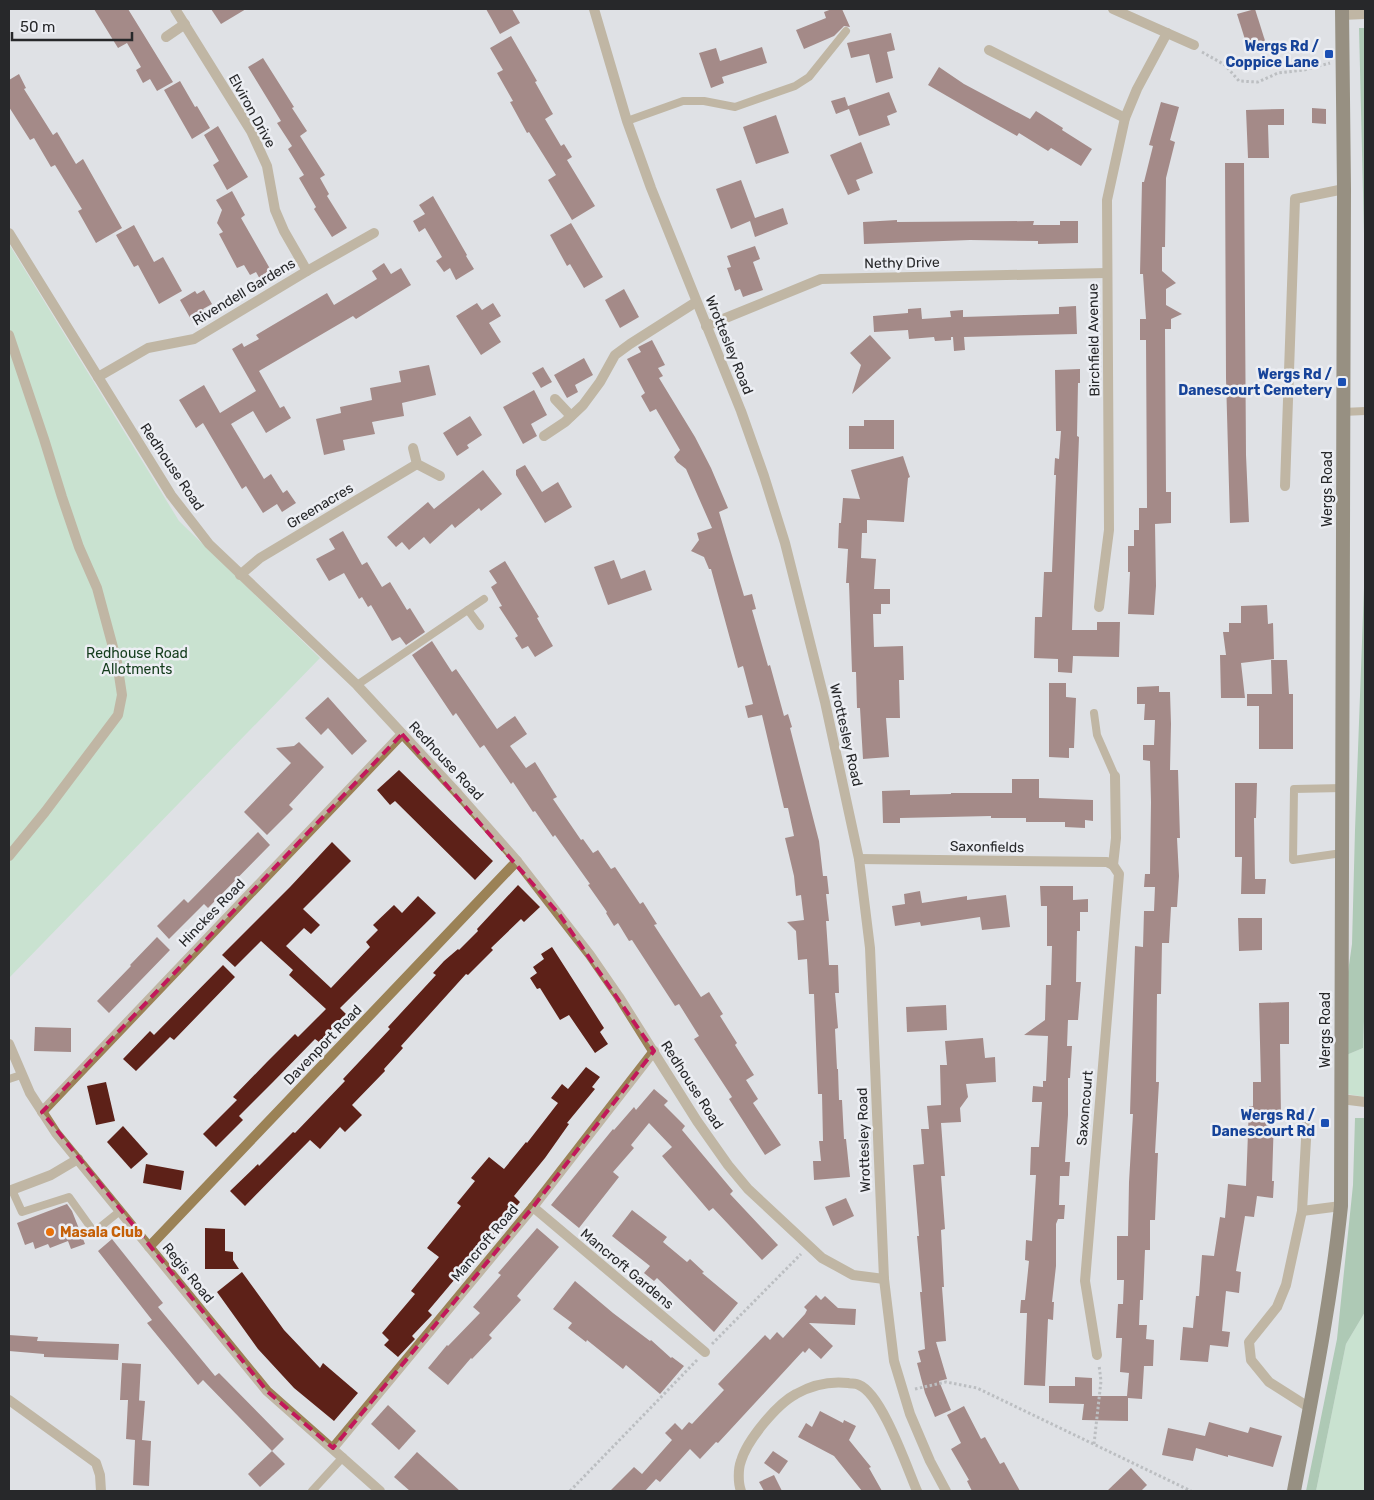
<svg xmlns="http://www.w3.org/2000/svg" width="1374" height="1500" font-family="Rubik,sans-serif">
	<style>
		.green { fill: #b0e2b6 }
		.forest { fill: #74ab7b }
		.building { fill: #5d2118 }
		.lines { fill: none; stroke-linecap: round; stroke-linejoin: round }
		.path { stroke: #929396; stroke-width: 3; stroke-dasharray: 2.5 2.5; stroke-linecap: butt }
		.service { stroke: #9b8256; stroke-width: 8 }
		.minor { stroke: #9b8256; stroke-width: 10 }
		.trunk { stroke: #402e0a; stroke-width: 14 }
		.marked { fill: none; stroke: #c2185b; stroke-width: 4; stroke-dasharray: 10 6; stroke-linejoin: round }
		.transit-dot { fill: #1a4fb4; stroke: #eceef3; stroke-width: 2 }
		.food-dot { fill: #e8710a; stroke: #eceef3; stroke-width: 2 }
		.labels { text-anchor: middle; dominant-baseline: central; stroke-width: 5; stroke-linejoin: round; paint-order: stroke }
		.transit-label { font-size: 14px; font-weight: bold; fill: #164399; stroke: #eceef3; text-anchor: end }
		.street-label { font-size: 14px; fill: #27282a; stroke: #eceef3 }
		.park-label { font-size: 14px; fill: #143c1c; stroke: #eceef3 }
		.food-label { font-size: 14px; font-weight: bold; fill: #c56008; stroke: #eceef3; text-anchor: start }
	</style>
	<rect width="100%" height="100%" fill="#dfe1e5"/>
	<g class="green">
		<path d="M9,244l170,277 141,137 -311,320z"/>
		<path d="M1365,995v102l-18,-3 -3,-38 19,-8z"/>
		<path d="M1365,1312v179h-49l30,-147z"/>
	</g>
	<g class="forest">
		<path d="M1359,28h6v246z"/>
		<path d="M1365,561v434l-2,53 -19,8v-56l8,-56 3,-114z"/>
		<path d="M1355,1118h10v194l-19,32 -30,147h-10l31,-152 16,-154z"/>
	</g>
	<g class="building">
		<path d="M94,9h34l45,73 -16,9 -7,-12 -7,4 -7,-13 5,-3 -14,-24 -9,5z"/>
		<path d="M211,9h35l-25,15z"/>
		<path d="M486,9h26l8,14 -20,11z"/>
		<path d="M832,9h10l8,18 -6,-1 -10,10 -30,13 -8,-19 30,-12 -2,-6z"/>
		<path d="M1255,9l12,38 -18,5 -12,-38z"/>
		<path d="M891,33l4,17 -8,2 6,26 -17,5 -7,-29 -18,4 -4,-15z"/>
		<path d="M511,36l26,45 -2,1 18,32 -8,5 16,27 3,-2 8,13 -5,3 28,46 -23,14 -24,-40 8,-5 -27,-43 -2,1 -17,-31 3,-1 -16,-28 6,-3 -13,-22z"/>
		<path d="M762,47l5,16 -45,14 2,6 -13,5 -12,-35 17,-5 4,13z"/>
		<path d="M263,58l31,49 -2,1 15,23 -7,5 25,39 -5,3 9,16 -2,2 20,32 -15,9 -18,-28 2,-2 -17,-29 5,-3 -16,-26 4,-3 -15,-23 4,-2 -33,-54z"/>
		<path d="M939,67l25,17 66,35 6,-8 27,17 -1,2 30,19 -11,17 -30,-18 -3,3 -29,-18 -2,3 -32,-18 -57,-33z"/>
		<path d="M19,74l7,14 -2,1 29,46 4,-3 19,32 7,-5 39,69 -26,15 -18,-32 4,-2 -27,-44 -4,2 -17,-29 -4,2 -21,-33v-27z"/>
		<path d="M180,81l15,26 2,-1 13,22 -18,11 -28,-49z"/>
		<path d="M889,92l8,20 -10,4 3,9 -31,11 -10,-27 -13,5 -5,-13 14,-4 3,9z"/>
		<path d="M1161,102l18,5 -9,33 5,2 -9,36 -1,69h-3v24l14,12 -10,6v16l16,9 -11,5v10h-6l1,163h5v31l-16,1 1,62 -2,29 -26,-1 2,-42h-2v-26h6v-16h5v-22h8l-1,-168h-6v-21h6l-3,-45h-3l2,-92h2l9,-36 -4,-1z"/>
		<path d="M1312,108l14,1v15l-14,-1z"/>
		<path d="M1284,109v16h-16l1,33h-21l-2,-48z"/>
		<path d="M776,115l13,38 -33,11 -13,-37z"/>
		<path d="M218,126l30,51 -21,13 -14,-25 6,-4 -15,-26z"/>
		<path d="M861,142l12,31 -17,7 4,10 -12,5 -18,-40z"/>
		<path d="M1225,163h19l2,292 3,67 -19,1 -4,-145z"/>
		<path d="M741,180l14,38 28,-10 5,16 -33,13 -5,-16 -19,8 -15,-40z"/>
		<path d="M232,191l13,24 -4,3 32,56 -12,7 -5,-9 -6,3 -6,-10 -7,3 -18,-34 4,-2 -6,-9 5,-13 -6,-10z"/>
		<path d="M433,196l34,59 -1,1 8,13 -18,11 -6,-12 -6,4 -8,-11 6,-4 -17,-29 -6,4 -6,-11 12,-7 -6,-9z"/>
		<path d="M897,220v2l137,-1 -1,4h27v-4h18v22l-40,1v-3l-68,-1 -106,4 -1,-22z"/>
		<path d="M571,223l32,54 -19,11 -14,-24 -3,2 -17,-31z"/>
		<path d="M134,225l20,37 9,-5 19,34 -23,13 -21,-39 -4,2 -18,-32z"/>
		<path d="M755,246l5,13 -7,3 10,28 -20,7 -3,-8 -5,2 -8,-23 4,-1 -4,-11z"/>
		<path d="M384,263l7,11 10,-6 10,17 -55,34 -3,-3 -94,55 21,37 4,-2 7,12 -25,15 -13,-22 -22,13 33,55 7,-5 12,19 4,-3 9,13 -14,9 -5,-8 -14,9 -17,-27 -4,3 -39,-66 -7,5 -17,-28 25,-15 16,28 36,-22 -24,-42 10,-6 2,4 15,-8 -3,-4 71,-42 7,12 43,-26 -5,-8z"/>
		<path d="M624,289l15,28 -19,11 -15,-28z"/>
		<path d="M204,290l8,14 -9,5 3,6 -13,8 -13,-23 15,-9 2,3z"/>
		<path d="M477,303l5,7 11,-7 8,13 -12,7 12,19 -20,13 -25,-39z"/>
		<path d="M1076,306l1,28 -113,3 1,13 -11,1 -1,-14h-2v3l-16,1 -1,-4 -25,2 -1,-9 -34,2 -1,-16 35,-3v-4l13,-1 1,11 29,-2 -1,-6 13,-1v7l96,-3v-7z"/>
		<path d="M870,335l21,23 -39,36 9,-29 -11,-12z"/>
		<path d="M652,340l13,25 -7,3 5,8 -4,2 36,59 16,31 17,40 -9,4 25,84 8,-2 4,15 -4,1 16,56 2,-1 14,51 4,-2 4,13 -2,1 29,113 4,35h4l2,18h-3l3,27h-3l3,44h9l1,28h-4l3,35 -3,1 2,40h1l1,31h3l2,39h2l4,38 -36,3 -1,-19h8l-2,-20h4l-1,-47h-4l-4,-100h-5l-2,-35 -9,1 -2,-29 -9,-9 17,-2 -3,-25 -5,1 -2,-20 -9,-38 9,-2 -6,-28h-4l-22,-93 -14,3 -3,-12 8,-2 -10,-38 -5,2 -27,-99h-2l-5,-12 -13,-6 8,-11 -2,-7 15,-5 -26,-59 -9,-7 -3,-5 6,-7 -24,-41 -6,3 -9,-16 4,-3 -18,-34 14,-7 -3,-5z"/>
		<path d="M584,358l9,17 -18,10 3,7 -11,6 -13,-23z"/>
		<path d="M429,365l7,30 -34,8 2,13 -32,6 3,12 -32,6 2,10 -21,5 -8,-36 25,-6 -1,-6 32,-7 -2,-12 31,-6 -2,-11z"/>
		<path d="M543,367l9,15 -11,6 -9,-15z"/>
		<path d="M1080,369v14h-2l-1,53 2,1 -7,193h25v-8h23l-1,35 -46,-1 -1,17 -14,-1v-13l-24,-1 1,-41h7l2,-45h8l4,-97h-2l1,-17 4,1 2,-28h-5l-1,-61z"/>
		<path d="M534,390l13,25 -16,9 6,12 -14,8 -20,-37z"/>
		<path d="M470,416l12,19 -15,10 2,3 -12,8 -14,-23z"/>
		<path d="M864,420h30v29h-45v-23h15z"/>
		<path d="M903,456l7,21 -2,1 -4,44 -37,-2v13h-5l-1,25 15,1 -2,30h16v15h-9v10h-8l1,33 29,-1 1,34h-5l1,38h-14l3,39 -26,2 -3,-51h-3l-1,-36h-4l-3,-89h-3l2,-34 -10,-1 1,-25h2l2,-25 17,1 -9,-29z"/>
		<path d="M525,465l17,27 16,-10 14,25 -27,16 -29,-48v-5z"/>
		<path d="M483,470l19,24 -21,17 -2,-3 -24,20 -3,-4 -22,20 -6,-7 -15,13 -7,-8 -6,5 -9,-10 41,-35 6,7z"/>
		<path d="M343,531l19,34 5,-3 15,25 8,-5 17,28 3,-2 15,24 -19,13 -6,-8 -8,4 -21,-36 -3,2 -6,-10 -3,2 -15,-26 -15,8 -13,-22 19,-10 -6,-10z"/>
		<path d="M614,560l7,19 24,-9 7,20 -44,15 -14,-38z"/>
		<path d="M505,561l34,56 -2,1 16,28 -18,11 -7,-11 -6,3 -7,-11 3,-2 -19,-29 3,-1 -11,-19 6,-4 -8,-12z"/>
		<path d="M1267,605l1,19 5,-1 1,36 -33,4 4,35h-24l-1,-43h6l-3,-23h6v-9h12v-17z"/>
		<path d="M432,641l20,31 4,-3 41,60 18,-13 12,18 -17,12 16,22 9,-6 22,35 -4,2 28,41 2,-1 10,14 5,-3 13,19 4,-2 25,37 3,-2 14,22 -3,1 47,72 8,-5 14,22 -3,2 17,27 -2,2 19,30 -8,5 12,19 -5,4 28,42 -16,10 -36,-56 3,-2 -38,-58 5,-3 -20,-32 -4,2 -43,-66 -3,1 -11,-18 -4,3 -8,-13 1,-1 -19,-27 2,-1 -35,-49 -2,2 -18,-26 -2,1 -20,-30 -2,2 -27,-39 -4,3 -24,-35 -3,3 -41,-61z"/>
		<path d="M1271,660h16l2,34h4v55h-34v-43h-12v-12h25z"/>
		<path d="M1049,683h17v14l10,1 -2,50h-5v10l-20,-1z"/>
		<path d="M1159,686v6h11l1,32 -1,46h8l2,68h-3l2,38 -2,31h-6l-2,36h-7l-1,51h-4l-1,88h3l-4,71h3l-3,67h-5v30h-5l-2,50h-3l-1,25h8l-1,14 8,1 -1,26h-9l-2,33 -14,-1v23l-46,-1 2,-16 -35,-1v-17h26v-9l17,1v18h35l2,-23 -9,-1 2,-34h-6l2,-34h5l1,-24h-7v-44h11l1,-54 4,-68h-3l5,-168 8,1 1,-36h10l1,-24h-11l1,-13h5l1,-72 -1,-41 -7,-1v-15h11l1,-25h-11l1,-16h-8v-17z"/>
		<path d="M328,697l39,44 -15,14 -24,-27 -7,7 -16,-17z"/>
		<path d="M299,742l25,25 -35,38 4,4 -26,26 -23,-23 47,-49 -15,-15 18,-2z"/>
		<path d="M399,770l94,91 -18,19 -80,-79 -5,4 -13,-15z"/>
		<path d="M1012,779h27v19l54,2v21l-8,-1v8l-20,-1v-5h-39v-4h-35v-2l-91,2v5h-17l-1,-32 28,-1v5l41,-1v-1h61z"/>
		<path d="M1235,783h22l-1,35h-2l1,61h11l-1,15h-24l1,-37h-7z"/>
		<path d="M258,832l12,13 -62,63 -4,-4 -35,35 -12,-13 27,-27 4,4z"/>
		<path d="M332,842l19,19 -48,48 17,16 -9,9 -7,-6 -18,18 45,42 39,-41 -4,-5 12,-12 -5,-5 21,-20 8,8 16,-17 18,17 -96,95 6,6 -27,28 -4,-3 -42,43 -34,34 4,4 -27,27 -13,-13 34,-34 -4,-3 34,-35 28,-28 3,3 28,-28 -37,-34 4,-5 -32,-29 -26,26 -13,-12 68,-68z"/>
		<path d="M518,885l22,22 -16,15 -3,-3 -30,29 2,2 -25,25 -2,-1 -65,72 2,2 -19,21 1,2 -33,34 10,10 -17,17 -5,-5 -20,22 -10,-9 -65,66 -15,-15 28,-27 1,2 34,-34 2,1 50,-52 -2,-2 47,-50 -2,-2 48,-52 -3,-2 11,-12 14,-12 1,1 19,-19 -1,-2z"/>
		<path d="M1040,886h33v14l15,-1v13h-8v19h-3l-1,51h5l-3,38h-10l-1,26h5l-2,32h-2v37l-3,47h5l-1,14h-9l-1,29h6l-1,14h-6l-2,5v42l-4,36h2l-1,18 -5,-1 -3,67 -21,-1 3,-72h-7l1,-13h4l4,-39 -4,-1 1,-20 6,1 4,-66h-6l1,-28h8l3,-45h-10l1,-16 10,1v-6h3l2,-45 -24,-1 21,-15 1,-35h5l1,-39h-5v-40h-6z"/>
		<path d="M920,891l2,12 45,-7v4l39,-5 4,32 -28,3 -2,-13 -59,9 -1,-4 -25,4 -3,-20 13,-2 -1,-10z"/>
		<path d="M1238,918h24v32l-23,1z"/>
		<path d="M157,937l13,13 -61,63 -12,-12 34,-35 -1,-1z"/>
		<path d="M552,947l52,81 -4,4 8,12 -13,9 -26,-38 -9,5 -20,-32 -3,1 -7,-11 7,-5 -4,-6 11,-8 -3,-5z"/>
		<path d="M223,965l12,12 -61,63 -4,-3 -34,34 -13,-12 27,-28 4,4z"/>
		<path d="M1289,1002v42h-9l1,73h-7l-2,64h2l-1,17 -16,-2 -3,21 -9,-1 -9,55 5,1 -2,21 -13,-2 -4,40 8,1 -2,15 -18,-2 -2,17 -28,-2 3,-33 10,1 3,-32h3l3,-41 12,1 6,-39 5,1 3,-34 18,2 3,-80h4v-24h8l-2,-79z"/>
		<path d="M946,1005l1,25 -40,2 -1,-25z"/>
		<path d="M35,1027l36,1v24l-37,-1z"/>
		<path d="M983,1038l2,20 10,-1 1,25 -30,2 2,13 -8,11 1,14 -20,1 4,53h-4l4,53 -4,1 3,57h-2l4,54 -10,1 11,37 -8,2 12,29 -16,7 -10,-24 -8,-30 4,-1 -3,-11 7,-2 -5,-57h2l-5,-56h2l-6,-71 11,-1 -3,-35h8l-2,-23 14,-1 -1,-40h7l-2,-24z"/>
		<path d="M586,1067l14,10 -8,10 3,2 -28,34 2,1 -24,34 -31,38 6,6 -92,109 4,4 -20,21 3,3 -17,18 -14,-12 5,-5 -7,-7 33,-39 -4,-3 28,-34 -12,-9 34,-42 -4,-3 18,-22 -4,-3 18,-21 15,12 22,-27 1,1 31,-40 -7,-5 11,-14 6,5z"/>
		<path d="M106,1082l9,39 -19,4 -9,-39z"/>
		<path d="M654,1089l14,12 -4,4 21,21 -3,4 51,61 -3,3 48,51 -16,15 -49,-52 -4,3 -47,-55 10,-9 -23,-24 -18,22 3,3 -21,24 6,5 -40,51 -28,-23 62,-76 1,1 20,-23 2,3z"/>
		<path d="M123,1126l25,28 -17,15 -24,-27z"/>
		<path d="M146,1164l38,7 -3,19 -38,-7z"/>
		<path d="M846,1198l8,18 -21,10 -8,-19z"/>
		<path d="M67,1204l5,7 13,33 -14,5 -3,-8 -18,7 -2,-4 -13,5 -2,-7 -8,3 -8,-22z"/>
		<path d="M632,1210l35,27 -4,5 24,20 3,-3 14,13 -2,1 36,30 -24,29 -57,-54 -3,3 -10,-8 6,-7 -38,-30z"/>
		<path d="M205,1228l20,1v22l8,1v8l6,9h-34z"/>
		<path d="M537,1228l22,19 -42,49 4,4 -32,35 3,3 -20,21 -1,-1 -23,27 -20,-17 19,-23 1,1 32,-33 -7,-6 28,-32 -3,-2z"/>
		<path d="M112,1239l51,64 -5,4 57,69 4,-3 65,66 -12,12 -69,-71 -5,5 -51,-62 5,-3 -54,-69z"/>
		<path d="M242,1272l42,58 36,38 3,-5 35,30 -24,28 -40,-33 -36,-39 -41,-57z"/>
		<path d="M575,1281l38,32 37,28 1,-1 20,18 1,-1 12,9 -24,28 -34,-29 -3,4 -36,-29 -1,2 -18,-14 4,-5 -19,-14z"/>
		<path d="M816,1295l5,5 4,-4 13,12 18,1 -1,16 -46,-2 24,23 -12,13 -12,-11 -4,5 -2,-2 -85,92 -2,-1 -16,17 -10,-10 -30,33 -4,-3 -11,12h-35l24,-24 8,7 30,-34 -7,-7 10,-10 7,7 7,-8 3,2 32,-34 -6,-6 47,-49 5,5 7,-8 6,6 22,-24 2,-4 -3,-3z"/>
		<path d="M9,1335l29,2 -1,4 82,3 -1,16 -74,-3v-3l-35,-3z"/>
		<path d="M122,1363l19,1 -2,37 -5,-1 11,1 -3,39 9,1 -2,45 -16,-1 2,-45 -9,-1 2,-39h-8z"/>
		<path d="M388,1405l28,26 -17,19 -28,-26z"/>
		<path d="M964,1406l17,33 4,-2 15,27 4,-2 16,29h-48l-5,-10 2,-1 -18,-31 10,-6 -14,-28z"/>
		<path d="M820,1411l23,12 1,-3 12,6 -7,14 22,27 -2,1 13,23h-20l-28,-35 -36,-19 8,-14 6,4z"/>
		<path d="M1209,1422l39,11 2,-6 32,9 -9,31 -45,-12v2l-32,-9 -3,13 -31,-6 6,-27 37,8z"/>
		<path d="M272,1451l13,13 -25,23 -12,-13z"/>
		<path d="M773,1451l15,10 -9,13 -15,-11z"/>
		<path d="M417,1452l43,39h-50l-16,-14z"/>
		<path d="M1131,1468l16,17 -6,6h-34z"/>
		<path d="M774,1475l8,16h-18l-5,-9z"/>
	</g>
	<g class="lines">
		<g class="path">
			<path d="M1202,52l23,13 14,16 19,1 20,-9 26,-3 26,-7"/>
			<path d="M712,1344l89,-90"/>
			<path d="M915,1389l31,-7 31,6 214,103"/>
			<path d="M1094,1444l7,-63 -2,-16"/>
			<path d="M570,1491l128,-132"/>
		</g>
		<g class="service">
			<path d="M627,121l56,-20h21l31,6 60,-21 14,-9 37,-46"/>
			<path d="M1343,412l22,-1"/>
			<path d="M468,610l12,16"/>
			<path d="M357,685l127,-86"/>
			<path d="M1094,713l3,22 18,41"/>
			<path d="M1342,853l-49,7 1,-71 49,-1"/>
			<path d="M9,1079l12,-4"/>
			<path d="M12,1190l10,22 47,-15 25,35 26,-21"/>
			<path d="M312,1491l31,-34"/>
		</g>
		<g class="minor">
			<path d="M175,9l76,122 16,35 8,44 9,21 23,40"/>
			<path d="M594,9l33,112 24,67 90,223 23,65 21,67 40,159 34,157 11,89 14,331 10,82 16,53 20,47 16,30"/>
			<path d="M1113,9l81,36"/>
			<path d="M1342,15l23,-1"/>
			<path d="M166,37l19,-13"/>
			<path d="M989,50l136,68"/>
			<path d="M9,233l162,262 38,49 148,141 101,109 59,67 73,94 29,42 78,124 31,44 20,24 74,69 31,17 31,4"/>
			<path d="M706,326l115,-47 286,-6"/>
			<path d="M9,335l35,104 18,58 17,50 18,41 20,74 5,33 -4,20 -73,97 -36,44"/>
			<path d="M98,377l50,-29 46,-9 113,-68 67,-38"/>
			<path d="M555,399l16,17"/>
			<path d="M544,436l21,-14 18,-17 17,-23 15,-27 15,-11 66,-42"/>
			<path d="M413,448l4,16 23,12"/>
			<path d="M1285,486l10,-287 49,-10"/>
			<path d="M240,575l20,-17 157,-94"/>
			<path d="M1099,607l10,-77 -2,-330 18,-82 12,-29 30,-56"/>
			<path d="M859,859l248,3 6,3"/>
			<path d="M1113,865l3,-27 -1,-62"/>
			<path d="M9,1044l21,49 26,40 211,258 113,100"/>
			<path d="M1341,1099l24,3"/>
			<path d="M42,1112l360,-378"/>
			<path d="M1307,1122l-5,89 -16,74 -9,22 -28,35 2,18 18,22 41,26"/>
			<path d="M9,1191l42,-16 27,-16"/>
			<path d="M533,1207l172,145"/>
			<path d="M1302,1211l39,-5"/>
			<path d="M149,1247l368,-386"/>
			<path d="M1097,1355l-12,-74 34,-407 -6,-9"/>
			<path d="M9,1400l87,63 4,12 1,16"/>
			<path d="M333,1448l200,-241 121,-156"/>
			<path d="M741,1491c-3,-8 -3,-22 0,-30 6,-21 36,-57 55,-67 16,-9 34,-13 52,-11 3,1 8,0 11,2 23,9 48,83 58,106"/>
		</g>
		<path class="trunk" d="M1294,1491c18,-95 37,-189 47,-285l3,-1017 -2,-180"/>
	</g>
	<path d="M0 0H1374V1500H0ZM402,734l157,180 95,137 -121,156 -200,241 -66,-57 -225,-279z" fill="#dfe1e5" fill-opacity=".55" fill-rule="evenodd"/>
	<path class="marked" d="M402,734l157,180 95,137 -121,156 -200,241 -66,-57 -225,-279z"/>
	<g class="transit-dot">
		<rect x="1324" y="49" width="10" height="10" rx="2.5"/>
		<rect x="1337" y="377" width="10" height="10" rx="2.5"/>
		<rect x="1320" y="1118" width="10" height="10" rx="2.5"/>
	</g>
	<circle class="food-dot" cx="50" cy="1232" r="5"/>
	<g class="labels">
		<g class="transit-label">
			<text x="1319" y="46">Wergs Rd /<tspan x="1319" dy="16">Coppice Lane</tspan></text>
			<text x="1332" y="374">Wergs Rd /<tspan x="1332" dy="16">Danescourt Cemetery</tspan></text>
			<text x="1315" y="1115">Wergs Rd /<tspan x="1315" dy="16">Danescourt Rd</tspan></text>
		</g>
		<g class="street-label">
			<text transform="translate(252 111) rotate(61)">Elviron Drive</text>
			<text transform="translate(902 263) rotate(-1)">Nethy Drive</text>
			<text transform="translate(244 292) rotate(-31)">Rivendell Gardens</text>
			<text transform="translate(1094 340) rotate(-91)">Birchfield Avenue</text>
			<text transform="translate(729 345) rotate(68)">Wrottesley Road</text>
			<text transform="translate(172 467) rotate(56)">Redhouse Road</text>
			<text transform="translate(1327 489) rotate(-90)">Wergs Road</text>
			<text transform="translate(320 506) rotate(-31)">Greenacres</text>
			<text transform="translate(846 735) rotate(77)">Wrottesley Road</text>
			<text transform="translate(446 761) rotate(47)">Redhouse Road</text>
			<text transform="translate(987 847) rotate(1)">Saxonfields</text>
			<text transform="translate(212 913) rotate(-46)">Hinckes Road</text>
			<text transform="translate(1325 1030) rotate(-90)">Wergs Road</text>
			<text transform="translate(323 1045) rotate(-46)">Davenport Road</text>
			<text transform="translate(692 1085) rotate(57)">Redhouse Road</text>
			<text transform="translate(1085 1108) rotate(-85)">Saxoncourt</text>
			<text transform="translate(864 1140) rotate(-92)">Wrottesley Road</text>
			<text transform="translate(485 1243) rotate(-50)">Mancroft Road</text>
			<text transform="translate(627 1269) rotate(40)">Mancroft Gardens</text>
			<text transform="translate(188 1273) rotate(51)">Regis Road</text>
		</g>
		<g class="park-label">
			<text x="137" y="653">Redhouse Road<tspan x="137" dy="16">Allotments</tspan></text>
		</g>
		<g class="food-label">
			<text x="60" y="1232">Masala Club</text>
		</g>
	</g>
	<rect width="1374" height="1500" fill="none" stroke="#27282a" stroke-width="20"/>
	<path d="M12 32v8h120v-8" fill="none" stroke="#27282a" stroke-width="2.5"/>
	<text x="20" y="32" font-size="15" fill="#27282a" stroke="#eceef3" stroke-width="4" paint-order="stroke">50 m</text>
</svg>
